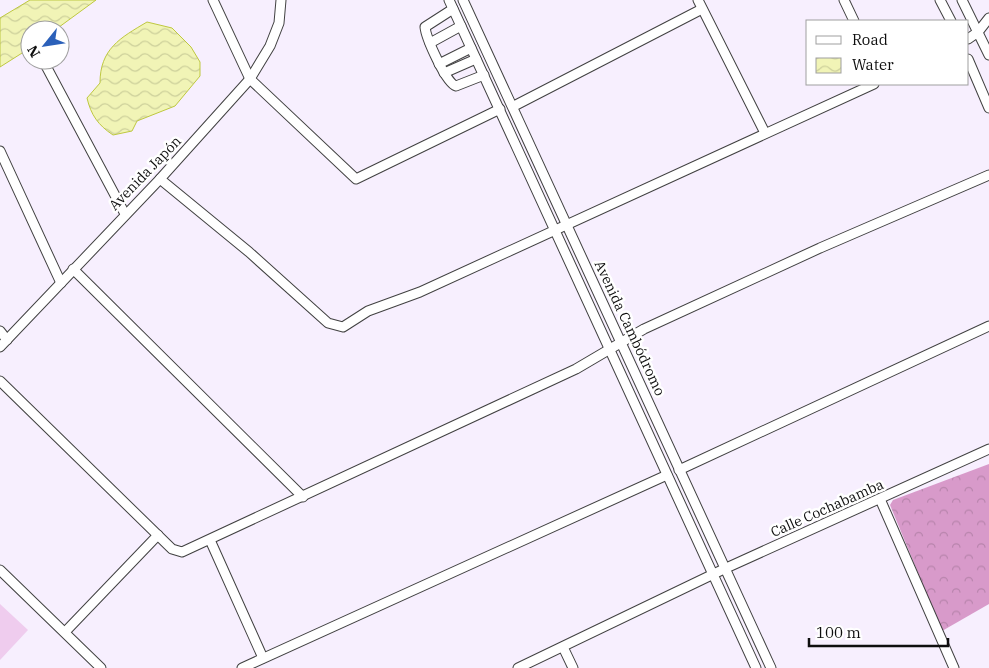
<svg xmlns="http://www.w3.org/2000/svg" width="989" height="668" font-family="'IBM Plex Serif',serif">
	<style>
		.forest { fill: url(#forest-crowns) }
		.pitch { fill: #efccee }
		.water { fill: url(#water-waves); stroke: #bec840 }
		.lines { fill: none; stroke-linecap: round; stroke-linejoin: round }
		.minor-casing { stroke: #414141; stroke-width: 11 }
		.minor { stroke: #fff; stroke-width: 9 }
		.labels { text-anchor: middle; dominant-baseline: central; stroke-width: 5; stroke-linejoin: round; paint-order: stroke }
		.street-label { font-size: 14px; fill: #0e0e0e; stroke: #fff }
	</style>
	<defs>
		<pattern id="forest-crowns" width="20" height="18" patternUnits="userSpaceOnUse" patternTransform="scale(1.25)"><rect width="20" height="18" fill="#d89aca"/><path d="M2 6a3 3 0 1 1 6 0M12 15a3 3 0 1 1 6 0" fill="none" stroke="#b884ac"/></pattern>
		<pattern id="water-waves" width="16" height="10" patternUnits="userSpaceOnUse" patternTransform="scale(1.25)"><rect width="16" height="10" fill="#f1f4b6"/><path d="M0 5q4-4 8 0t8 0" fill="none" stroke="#cdd09b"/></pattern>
	</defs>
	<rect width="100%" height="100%" fill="#f7effe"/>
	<path class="forest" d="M989,464v140l-47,27 -52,-126 3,-5z"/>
	<path class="pitch" d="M0,604l28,26 -28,30z"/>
	<g class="water">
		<path d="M30,0h66l-41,30h-25v18l-30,19v-49z"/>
		<path d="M147,22l25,6 19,19 9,15v14l-25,30 -38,15 -5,10 -19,4c-15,-10 -22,-20 -26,-37l13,-15c0,-34 20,-45 47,-61z"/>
	</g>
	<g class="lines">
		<defs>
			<g id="minor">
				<path d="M213,0l37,79 106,100 144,-70"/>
				<path d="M449,0l307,668"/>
				<path d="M463,0l308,668"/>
				<path d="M698,0l67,133"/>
				<path d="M844,0l10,21"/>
				<path d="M940,0l11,21"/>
				<path d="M962,0l27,55"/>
				<path d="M453,9l-28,18c1,11 21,56 31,59l28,-11"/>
				<path d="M968,39l10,-7 11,-14"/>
				<path d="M430,43l31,-17"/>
				<path d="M968,59l21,49"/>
				<path d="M439,64l32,-16"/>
				<path d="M46,66l79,148"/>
				<path d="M444,73l32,-14"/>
				<path d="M514,106l188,-97"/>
				<path d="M0,151l61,132"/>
				<path d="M160,179l89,73 79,71 15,4 25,-16 52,-19 454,-208"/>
				<path d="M73,269l230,228"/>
				<path d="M0,331l7,9"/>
				<path d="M0,347l160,-168 90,-100 20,-33 9,-23 2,-23"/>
				<path d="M0,381l172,168 10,3 394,-183 68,-40 176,-81 169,-73"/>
				<path d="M679,470l310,-144"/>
				<path d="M880,499l74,169"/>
				<path d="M210,540l53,118"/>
				<path d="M0,570l101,98"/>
				<path d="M65,632l93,-97"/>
				<path d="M563,647l10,21"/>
				<path d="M242,668l425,-193"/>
				<path d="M518,668l206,-99 265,-120"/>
			</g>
		</defs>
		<use href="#minor" class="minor-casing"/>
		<use href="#minor" class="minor"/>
	</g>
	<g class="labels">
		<g class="street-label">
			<text transform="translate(145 173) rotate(-46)">Avenida Japón</text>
			<text transform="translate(630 328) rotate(65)">Avenida Cambódromo</text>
			<text transform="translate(827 508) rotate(-24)">Calle Cochabamba</text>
		</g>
	</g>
	<rect x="806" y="20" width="162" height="65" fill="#ffffff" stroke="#9f9f9f"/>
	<rect x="816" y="36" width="25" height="8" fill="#ffffff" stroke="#9f9f9f"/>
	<text x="852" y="45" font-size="15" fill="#0e0e0e">Road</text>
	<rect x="816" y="58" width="25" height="15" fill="url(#water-waves)" stroke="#9f9f9f"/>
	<text x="852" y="70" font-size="15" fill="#0e0e0e">Water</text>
	<g transform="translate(45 45) rotate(240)"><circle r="24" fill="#ffffff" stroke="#9f9f9f"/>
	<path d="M0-4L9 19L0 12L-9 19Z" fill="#2b60b9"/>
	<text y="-8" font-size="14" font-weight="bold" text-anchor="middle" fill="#0e0e0e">N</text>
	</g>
	<path d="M809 638v8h139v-8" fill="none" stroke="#0e0e0e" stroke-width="2.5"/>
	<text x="816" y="638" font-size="15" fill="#0e0e0e" stroke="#ffffff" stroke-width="4" paint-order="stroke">100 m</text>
</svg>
